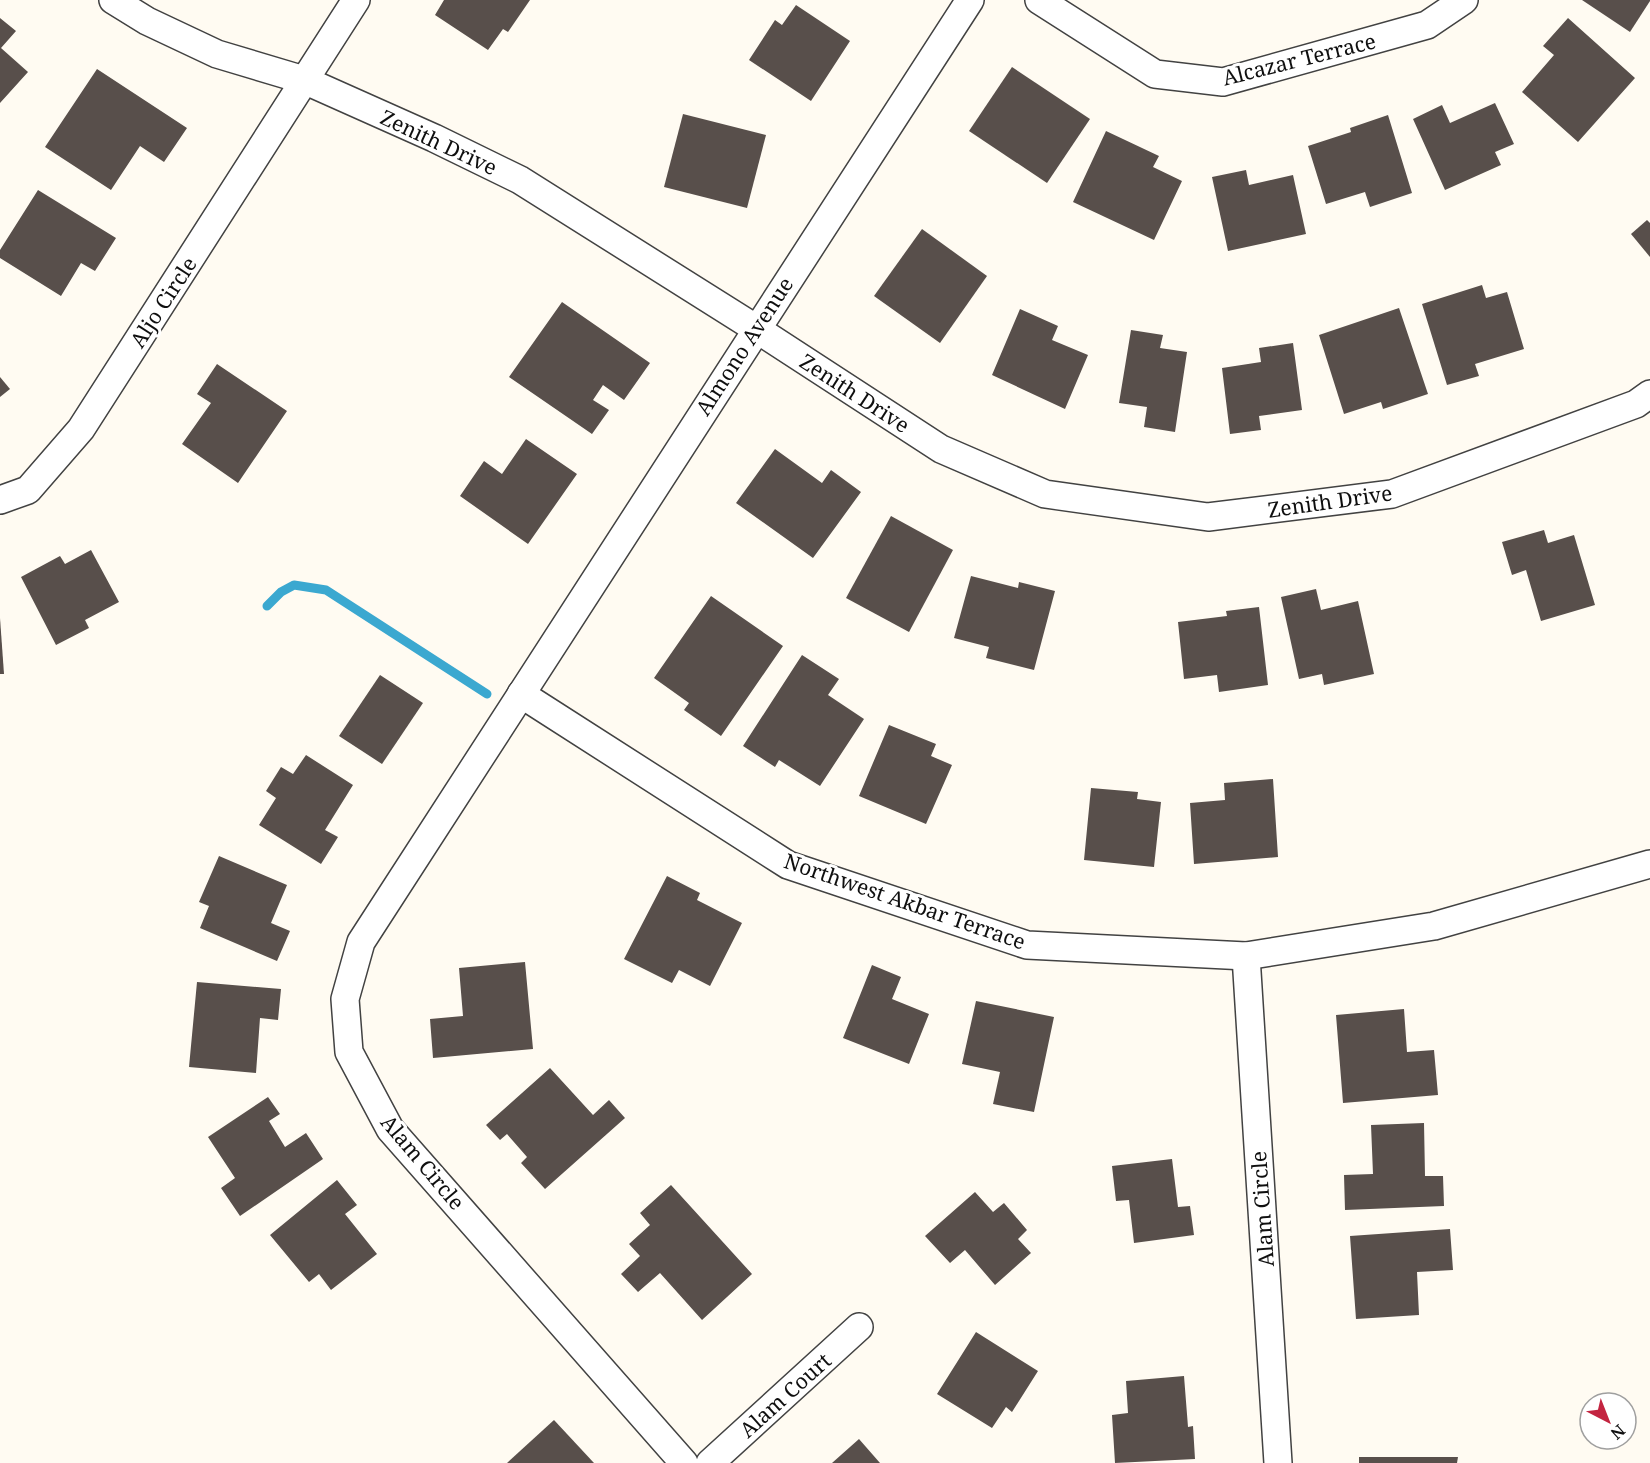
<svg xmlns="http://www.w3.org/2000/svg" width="1650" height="1463" font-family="'Noto Serif',serif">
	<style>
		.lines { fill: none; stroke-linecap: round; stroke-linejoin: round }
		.stream { stroke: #3ba8d0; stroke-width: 9 }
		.building { fill: #584f4b }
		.street-casing { stroke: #424242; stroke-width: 30 }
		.street { stroke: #fff; stroke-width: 27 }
		.labels { text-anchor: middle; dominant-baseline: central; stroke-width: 6; stroke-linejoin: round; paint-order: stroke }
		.street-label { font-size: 21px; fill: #0f0f0f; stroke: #fff }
	</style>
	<rect width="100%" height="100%" fill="#fffbf2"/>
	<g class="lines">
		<path class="stream" d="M267,606l14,-14 13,-7 32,5 161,104"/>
	</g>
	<g class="building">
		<path d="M444,0h86l-22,32 -5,-3 -15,21 -53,-35z"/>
		<path d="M1582,0h68v1l-20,31z"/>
		<path d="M796,5l54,36 -39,60 -62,-41 26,-40 7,5z"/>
		<path d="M0,18l16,13 -15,17 27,24 -28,31z"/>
		<path d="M1568,18l67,60 -57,64 -56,-50 32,-37 -11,-9z"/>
		<path d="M1012,67l78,52 -43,64 -78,-52z"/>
		<path d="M97,69l90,59 -23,34 -24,-16 -29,44 -66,-43z"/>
		<path d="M1495,103l19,41 -19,8 6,13 -56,25 -32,-71 29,-14 8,18z"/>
		<path d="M683,114l83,21 -19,73 -83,-21z"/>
		<path d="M1388,115l24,78 -42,14 -5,-15 -39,12 -18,-58 43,-14 -1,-4z"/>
		<path d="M1106,131l53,25 -6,11 29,14 -28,59 -81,-38z"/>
		<path d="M1246,170l3,15 44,-10 13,59 -78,17 -16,-74z"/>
		<path d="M38,190l78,48 -21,33 -14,-8 -20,33 -61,-38v-8z"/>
		<path d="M1647,220l3,3v34l-19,-23z"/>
		<path d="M922,229l65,47 -47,67 -66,-47z"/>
		<path d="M1482,285l4,13 21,-6 17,57 -49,15 4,12 -32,9 -25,-81z"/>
		<path d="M562,302l88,61 -26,37 -21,-15 -10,15 16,10 -17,24 -83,-57z"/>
		<path d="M1399,308l29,86 -45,15 -2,-7 -37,12 -25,-79z"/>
		<path d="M1020,309l38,17 -6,14 36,15 -23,54 -73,-34z"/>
		<path d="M1131,330l32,5 -3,13 27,4 -12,80 -31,-5 3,-20 -28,-4z"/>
		<path d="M1293,343l9,67 -43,6 2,14 -31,4 -8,-66 39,-6 -2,-14z"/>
		<path d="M217,364l70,47 -49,72 -56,-39 29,-41 -14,-9z"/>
		<path d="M0,377l10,12 -10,8z"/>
		<path d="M526,439l51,35 -49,70 -68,-48 24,-35 18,13z"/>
		<path d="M775,449l47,34 9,-13 30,22 -48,66 -77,-55z"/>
		<path d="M891,516l62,34 -44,82 -63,-34z"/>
		<path d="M1544,530l4,13 26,-8 21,70 -54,16 -15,-51 -14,5 -10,-33z"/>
		<path d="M91,550l28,52 -34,18 4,8 -33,17 -35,-68 39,-21 5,8z"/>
		<path d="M971,576l47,12 1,-6 36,9 -21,79 -48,-12 3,-11 -35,-9z"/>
		<path d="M1316,589l5,21 37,-9 16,73 -50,11 -2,-11 -23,5 -18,-82z"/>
		<path d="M711,596l72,50 -62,90 -37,-26 5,-7 -35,-25z"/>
		<path d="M1259,607l9,78 -49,7 -2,-17 -33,4 -6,-57 49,-6 -1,-5z"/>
		<path d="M0,618l4,56h-4z"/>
		<path d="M802,655l37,24 -11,16 36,24 -44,67 -41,-26 -4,7 -32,-21z"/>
		<path d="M380,675l43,28 -41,61 -43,-28z"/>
		<path d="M889,725l47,19 -5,12 21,9 -26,59 -67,-28z"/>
		<path d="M306,755l47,30 -28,45 13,7 -17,27 -62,-39 17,-27 -10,-7 15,-24 12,7z"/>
		<path d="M1273,779l5,78 -84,7 -4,-61 35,-3 -1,-17z"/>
		<path d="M1091,788l47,4 -1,7 24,3 -7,65 -70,-7z"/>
		<path d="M219,856l68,29 -16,38 19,8 -13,30 -77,-33 9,-22 -10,-4z"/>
		<path d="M667,876l33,17 -3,7 45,23 -32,63 -31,-16 -7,13 -48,-24z"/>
		<path d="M525,962l8,87 -100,9 -3,-39 33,-3 -4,-48z"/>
		<path d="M872,965l29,12 -9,22 37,15 -20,50 -66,-26z"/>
		<path d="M197,982l84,7 -3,31 -18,-2 -4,55 -67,-6z"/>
		<path d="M976,1001l78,16 -20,95 -41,-8 7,-32 -38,-8z"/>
		<path d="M1404,1009l3,43 27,-2 4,45 -95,8 -7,-88z"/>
		<path d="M550,1068l43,47 16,-15 16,18 -80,71 -24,-26 6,-6 -20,-23 -7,6 -14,-15z"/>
		<path d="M268,1097l12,17 -11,7 16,26 21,-14 17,26 -83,57 -19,-28 14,-10 -27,-41z"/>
		<path d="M1424,1123l1,53h18l1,30 -99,4 -1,-35 29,-1 -2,-49z"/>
		<path d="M1172,1159l6,48 12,-1 4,29 -60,8 -5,-43 -13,1 -4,-35z"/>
		<path d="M337,1180l20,25 -12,9 32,40 -46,36 -12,-16 -10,8 -39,-47z"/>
		<path d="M671,1185l81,89 -50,46 -42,-47 -22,19 -17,-18 19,-18 -11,-12 21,-19 -10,-12z"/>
		<path d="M975,1192l18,20 11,-9 23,27 -9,9 13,14 -36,32 -30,-35 -15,13 -25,-27z"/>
		<path d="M1450,1229l3,41 -36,2 2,43 -63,4 -6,-83z"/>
		<path d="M976,1332l62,39 -26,41 -6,-5 -14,21 -55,-34z"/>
		<path d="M1184,1376l4,51 5,-1 2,33 -80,4 -3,-48 16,-2 -2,-32z"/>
		<path d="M554,1420l40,43h-87z"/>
		<path d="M859,1439l21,24h-48z"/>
		<path d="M1359,1457h99l-1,6h-98z"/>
	</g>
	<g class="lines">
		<defs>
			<g id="street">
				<path d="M113,0l34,21 70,33 87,26 130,58 86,42 235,148 186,121 104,45 163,23 184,-23 244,-90 14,-10"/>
				<path d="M1039,0l116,74 68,8 204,-57 37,-25"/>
				<path d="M0,500l28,-10 53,-61 275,-429"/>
				<path d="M521,694l267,171 239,80 219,11 188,-30 216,-62"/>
				<path d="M1246,956l32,507"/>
				<path d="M684,1463l-294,-334 -41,-77 -4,-53 16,-57 609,-942"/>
				<path d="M710,1463l149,-136"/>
			</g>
		</defs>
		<use href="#street" class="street-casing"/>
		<use href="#street" class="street"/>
	</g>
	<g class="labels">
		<g class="street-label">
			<text transform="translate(1299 59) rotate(-14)">Alcazar Terrace</text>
			<text transform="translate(439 142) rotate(25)">Zenith Drive</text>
			<text transform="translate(163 302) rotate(-57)">Aljo Circle</text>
			<text transform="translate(744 346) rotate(-57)">Almono Avenue</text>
			<text transform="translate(855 393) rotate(33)">Zenith Drive</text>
			<text transform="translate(1330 501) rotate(-8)">Zenith Drive</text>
			<text transform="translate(905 901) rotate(19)">Northwest Akbar Terrace</text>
			<text transform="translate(423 1162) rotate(50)">Alam Circle</text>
			<text transform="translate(1262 1209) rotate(-94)">Alam Circle</text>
			<text transform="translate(785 1395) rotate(-42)">Alam Court</text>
		</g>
	</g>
	<g transform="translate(1608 1421) rotate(138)"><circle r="28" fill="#ffffff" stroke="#9f9f9f" stroke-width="1.5"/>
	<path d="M0-4.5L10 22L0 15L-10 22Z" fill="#c32440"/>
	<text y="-9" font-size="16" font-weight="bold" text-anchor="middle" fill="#0f0f0f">N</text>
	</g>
</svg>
